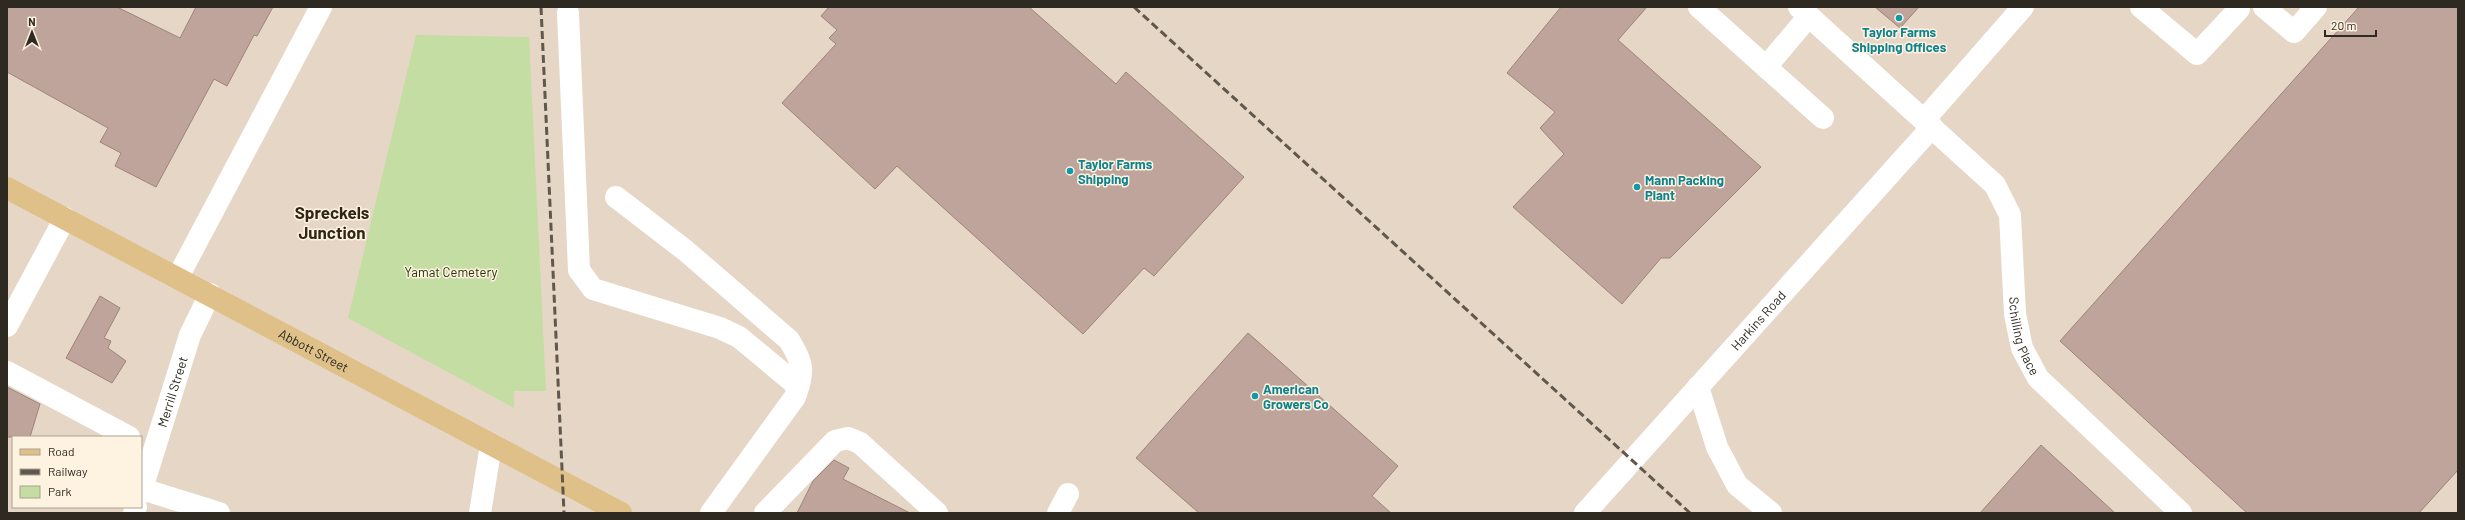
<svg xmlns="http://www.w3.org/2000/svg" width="2465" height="520" font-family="Barlow,sans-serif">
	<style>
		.industrial { fill: #e6d6c5; fill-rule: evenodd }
		.green { fill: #c3dda3 }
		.building { fill: #bfa49b; stroke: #9d847b }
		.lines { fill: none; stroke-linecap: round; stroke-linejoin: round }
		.minor { stroke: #fff; stroke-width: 22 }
		.major { stroke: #dfc089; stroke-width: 22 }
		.rail { stroke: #60584c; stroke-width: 3; stroke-dasharray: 8 4; stroke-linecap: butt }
		.culture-dot { fill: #0f9aa8; stroke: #fef2e0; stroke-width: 1.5 }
		.labels { text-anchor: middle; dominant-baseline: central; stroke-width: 3; stroke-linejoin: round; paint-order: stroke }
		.culture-label { font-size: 13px; font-weight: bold; fill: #0d838f; stroke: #fef2e0; text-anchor: start }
		.park-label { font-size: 13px; fill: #233406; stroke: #fef2e0 }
		.street-label { font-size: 13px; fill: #2f2a21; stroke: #fef2e0 }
		.district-label { font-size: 17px; font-weight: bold; fill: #322715; stroke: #fef2e0 }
	</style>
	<rect width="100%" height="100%" fill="#f3e5ce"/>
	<path class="industrial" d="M7,7h2451v506h-2451zM13,437h128v70h-128z"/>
	<path class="green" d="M416,35l113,2 17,354h-32v17l-166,-90z"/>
	<g class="building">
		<path d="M7,7h110l63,31 16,-31h77l-16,29 -3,-1 -27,51 -13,-7 -58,108 -41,-21 6,-13 -21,-11 8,-14 -101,-56z"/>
		<path d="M829,7h200l87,77 10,-12 118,105 -90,99 -10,-8 -61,66 -186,-168 -22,23 -93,-86 54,-59 -7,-6 8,-8 -16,-14z"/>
		<path d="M1561,7h86l-29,33 143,127 -91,91h-9l-39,46 -109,-97 51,-53 -24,-26 15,-16 -48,-39z"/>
		<path d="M1875,7h44l-19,21z"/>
		<path d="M2359,7h99v463l-39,43h-172l-187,-172z"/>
		<path d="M100,296l20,12 -16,30 7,3 -3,7 18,13 -14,22 -46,-25z"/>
		<path d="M1248,333l150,133 -26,30 19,17h-192l-63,-55z"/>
		<path d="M7,387l33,17 -10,33h-23z"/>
		<path d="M2041,445l74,68h-135z"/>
		<path d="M834,460l15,8 -6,11 67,34h-113l16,-32z"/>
	</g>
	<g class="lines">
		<g class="minor">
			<path d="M1699,7l124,111"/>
			<path id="s1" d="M1799,7l196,178 15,30 5,99 7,34 16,30 143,135"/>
			<path d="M2141,7l56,47 42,-45"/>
			<path d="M2264,7l30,25 22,-25"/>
			<path d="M568,13l11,257 14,19 127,39 19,9 59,49"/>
			<path d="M1766,67l43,-51"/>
			<path d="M1924,120l99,-113"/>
			<path d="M616,197l70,54 103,89c15,24 15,30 6,57l-84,116"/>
			<path d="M178,277l143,-270"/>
			<path d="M7,326l58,-108"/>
			<path d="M7,372l122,65"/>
			<path d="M1698,387l19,60 20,38 34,28"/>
			<path d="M142,489l77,24"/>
			<path id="s2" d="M141,492l49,-157 20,-41"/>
			<path d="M134,513l2,-6"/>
			<path d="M480,513l11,-68"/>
			<path d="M765,513l70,-72 13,-3 12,5 77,70"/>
			<path d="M1058,513l10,-19"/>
			<path id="s3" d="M1585,513l347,-386"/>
		</g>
		<path class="major" id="s4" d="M7,188l614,325"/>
		<g class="rail">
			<path d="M541,7l23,506"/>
			<path d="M1134,7l556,506"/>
		</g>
	</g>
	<g class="culture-dot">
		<circle cx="1899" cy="18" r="4"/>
		<circle cx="1070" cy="171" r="4"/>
		<circle cx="1637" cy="187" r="4"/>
		<circle cx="1255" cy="396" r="4"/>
	</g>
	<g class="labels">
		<g class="culture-label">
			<text x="1899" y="32" text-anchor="middle">Taylor Farms<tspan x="1899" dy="15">Shipping Offices</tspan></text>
			<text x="1078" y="164">Taylor Farms<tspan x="1078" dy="15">Shipping</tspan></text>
			<text x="1645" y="180">Mann Packing<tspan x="1645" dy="15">Plant</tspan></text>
			<text x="1263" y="389">American<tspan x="1263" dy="15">Growers Co</tspan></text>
		</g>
		<g class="park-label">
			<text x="451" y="272">Yamat Cemetery</text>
		</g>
		<g class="street-label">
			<text stroke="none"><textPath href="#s3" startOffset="259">Harkins Road</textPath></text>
			<text stroke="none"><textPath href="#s1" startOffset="421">Schilling Place</textPath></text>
			<text stroke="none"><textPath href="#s4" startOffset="347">Abbott Street</textPath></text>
			<text stroke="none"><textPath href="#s2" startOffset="105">Merrill Street</textPath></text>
		</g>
		<g class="district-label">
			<text x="332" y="212">Spreckels<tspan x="332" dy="20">Junction</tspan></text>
		</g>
	</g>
	<rect width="2465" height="520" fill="none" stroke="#2f2a21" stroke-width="16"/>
	<rect x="12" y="436" width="130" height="72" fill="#fef2e0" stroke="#aba294"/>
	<rect x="20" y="449" width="20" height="6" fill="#dfc089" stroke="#aba294"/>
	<text x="48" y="456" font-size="12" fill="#2f2a21">Road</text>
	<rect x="20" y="469" width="20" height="6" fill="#60584c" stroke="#aba294"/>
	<text x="48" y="476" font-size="12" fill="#2f2a21">Railway</text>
	<rect x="20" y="486" width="20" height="12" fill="#c3dda3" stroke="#aba294"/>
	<text x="48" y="496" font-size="12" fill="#2f2a21">Park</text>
	<g transform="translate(32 32)" stroke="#fef2e0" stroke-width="3" paint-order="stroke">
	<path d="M0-3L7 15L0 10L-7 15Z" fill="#2f2a21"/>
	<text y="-6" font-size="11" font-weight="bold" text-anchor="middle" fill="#2f2a21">N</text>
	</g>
	<path d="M2325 30v6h51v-6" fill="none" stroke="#2f2a21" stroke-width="2"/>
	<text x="2331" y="30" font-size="12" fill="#2f2a21" stroke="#fef2e0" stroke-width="3" paint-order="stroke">20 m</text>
</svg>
